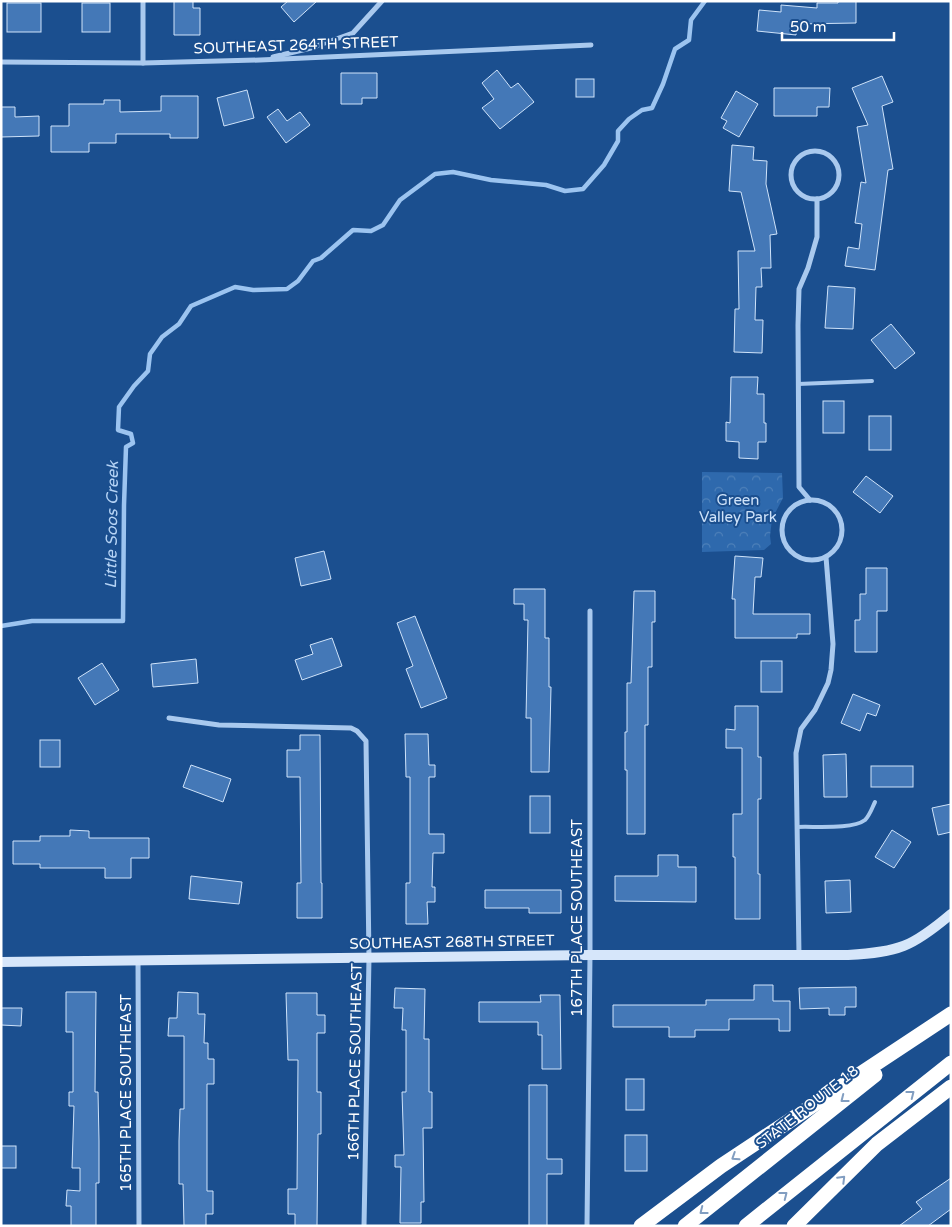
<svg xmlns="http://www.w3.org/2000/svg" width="952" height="1227" font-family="'Varela Round',sans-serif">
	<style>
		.park { fill: url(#park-crowns) }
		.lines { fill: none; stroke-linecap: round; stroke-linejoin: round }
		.stream { stroke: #9cc4f0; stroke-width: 4.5 }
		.building { fill: #4478b7; stroke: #cfe3fa }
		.lane { stroke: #a9c9ee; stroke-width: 4 }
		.street { stroke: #a9c9ee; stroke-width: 5 }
		.secondary { stroke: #d6e6fa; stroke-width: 10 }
		.highway { stroke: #fff; stroke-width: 15 }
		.oneway { stroke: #829ec1 }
		.labels { text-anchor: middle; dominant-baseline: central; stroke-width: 4; stroke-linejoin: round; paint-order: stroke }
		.street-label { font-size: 15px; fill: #fff; stroke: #1b4f8f }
		.park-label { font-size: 15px; fill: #cfe3fa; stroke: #1b4f8f }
		.water-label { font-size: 16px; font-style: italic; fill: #b5d3f5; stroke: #1b4f8f }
	</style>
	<defs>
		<pattern id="park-crowns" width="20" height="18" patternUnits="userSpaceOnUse" patternTransform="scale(1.25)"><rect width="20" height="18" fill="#2e69ad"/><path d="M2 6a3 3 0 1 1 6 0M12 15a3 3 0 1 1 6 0" fill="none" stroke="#4d80b9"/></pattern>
	</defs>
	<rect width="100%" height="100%" fill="#1b4f8f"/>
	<path class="park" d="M702,472l80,1 1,25 -11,21 -2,17 1,8 -7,6 -62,2z"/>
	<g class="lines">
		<path class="stream" d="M1,626l31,-5h91l1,-116 2,-58 7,-4 -2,-9 -13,-4 1,-23 15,-21 14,-15 2,-17 12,-17 17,-13 12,-18 44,-19 18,3 34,-1 11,-8 15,-20 8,-3 32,-28 18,1 12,-6 17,-25 35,-26 18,-2 38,8 55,5 19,6 18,-2 21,-24 14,-24v-10l11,-12 13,-9 10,-2 11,-24 12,-35 14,-9 2,-20 14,-19"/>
	</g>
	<g class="building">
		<path d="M174,1h19v7h7v27h-26z"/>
		<path d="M288,1h29l-23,21 -13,-15z"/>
		<path d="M838,1h18v22l-59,1 -1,11 -39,-4 2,-21 22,2v-7l36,3v-5h21z"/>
		<rect x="7" y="3" width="34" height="29"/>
		<rect x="82" y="3" width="28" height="29"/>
		<path d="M497,70l14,18 7,-5 16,19 -34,27 -18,-21 12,-9 -12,-16z"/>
		<path d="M341,73h36v25h-15v6h-21z"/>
		<path d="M882,76l11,26 -11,4 11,63 -5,1 -13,100 -30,-4 3,-19 11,2 3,-25 -7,-1 6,-41 5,1 -9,-56 11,-2 -16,-37z"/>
		<rect x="576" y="79" width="18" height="18"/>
		<path d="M774,88h56l-1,19h-12v9h-43z"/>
		<path d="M247,90l7,28 -30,8 -7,-28z"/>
		<path d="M736,91l22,13 -19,33 -16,-9 4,-7 -6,-3z"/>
		<path d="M161,96h37v42h-28v-4h-54v9h-27v9h-38v-26h18v-22h35v-4h16v12l41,-1z"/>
		<path d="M1,107h14v10l24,-1v20l-38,1z"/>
		<path d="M278,109l9,12 13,-9 10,13 -24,18 -19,-26z"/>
		<path d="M732,145l22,2 -1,13 14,1 -1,23 11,50 -7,1 1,33h-10l1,19h-6l-1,33h8l-1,33 -28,-1 1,-43h4l-1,-58h17l-14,-59 -12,-1z"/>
		<path d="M828,286l27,2 -2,41 -28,-1z"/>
		<path d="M891,324l24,29 -20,16 -24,-29z"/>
		<path d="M731,377h27l-1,17h7v29h2v19h-8v17l-19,-1v-16l-13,-1v-19l4,1z"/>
		<rect x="823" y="401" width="21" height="32"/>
		<rect x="869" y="416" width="22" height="34"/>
		<path d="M866,476l27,20 -13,17 -27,-21z"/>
		<path d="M324,551l7,28 -30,7 -6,-28z"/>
		<path d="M735,556l28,2 -2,19h-6l-2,37h57v20h-13v4h-62v-39h-3z"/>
		<path d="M866,568h21v43h-10v41h-22v-32h5v-26h6z"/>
		<path d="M514,589h31v49h4v49h2l-2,85h-18v-54h-5l2,-98h-4v-16h-10z"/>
		<path d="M634,591h21v31h-3v45h-4v58h-3v109h-18v-64h-2v-38h2v-49h4z"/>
		<path d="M415,616l32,82 -26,10 -15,-39 7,-3 -16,-43z"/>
		<path d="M332,638l10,28 -40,14 -7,-20 18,-6 -3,-9z"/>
		<path d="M196,659l2,24 -45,4 -2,-23z"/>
		<rect x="761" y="661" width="21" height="31"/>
		<path d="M102,663l17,27 -24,15 -17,-27z"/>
		<path d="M853,694l27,11 -4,11 -9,-3 -7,18 -19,-8z"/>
		<path d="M735,706h23v51h3v42h-3v75h2v45h-25v-62h-2v-43h9v-66h-16v-19l9,1z"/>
		<path d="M405,734h23l1,31h6v12h-6v57h15v19h-11l-1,34h3v15h-8l1,22h-22v-41h4v-106h-4z"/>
		<path d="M300,735h20l1,148h1v35h-25v-35h4l-1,-106h-13v-27h13z"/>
		<rect x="40" y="740" width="20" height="27"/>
		<path d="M846,754l1,43h-23l-1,-42z"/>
		<path d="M191,765l40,14 -8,23 -40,-15z"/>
		<rect x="871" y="766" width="42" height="21"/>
		<rect x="530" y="796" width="20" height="37"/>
		<path d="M951,804v28l-13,3 -6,-27z"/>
		<path d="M70,830l19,1v7h60v20h-18v20h-26v-10h-65v-4h-27v-23h27v-5h30z"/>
		<path d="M892,830l19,12 -17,26 -19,-11z"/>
		<path d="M658,855h20v12h18v35l-81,-1v-25h43z"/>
		<path d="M191,876l51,6 -3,22 -50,-5z"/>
		<path d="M850,880l1,32 -25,1 -1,-32z"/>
		<path d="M485,890h76v23h-32v-5h-44z"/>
		<path d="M754,985h19v16h17v30h-11v-12h-50v11h-34v7h-26v-10h-56v-22h93v-5h48z"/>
		<path d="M856,987v20h-11v8h-16v-7l-29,1 -1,-21z"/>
		<path d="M395,988l30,1 -1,50h5v53h3v36h-9l1,74h-3v21h-21l1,-56h-6v-12h9l-2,-63h4v-62h-4l1,-22h-9z"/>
		<path d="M66,992h30l-1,100h3l1,49v42h-3v43h-25v-20h-5l1,-16 13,1v-23h-8l2,-62h-5v-14h4v-60h-7z"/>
		<path d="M178,992l20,1v21h7l-1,29h4v16h6v25h-7v107h6v23h-7v12h-22l-1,-42h-4v-43l1,-32h4v-73h-16l1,-18h8z"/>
		<path d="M286,993h31v22h8v18h-8v59h4v42h-3l-1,92h-22v-12h-7v-25h9l1,-129h-10z"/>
		<path d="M540,995h20l1,74h-19v-34h-4v-13h-59v-20h62z"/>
		<path d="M1,1008h21l-1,18 -20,-1z"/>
		<rect x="626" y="1079" width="18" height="31"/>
		<path d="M529,1085h18v74h15v15h-15v52h-18z"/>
		<rect x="625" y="1135" width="22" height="36"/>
		<rect x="1" y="1146" width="15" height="22"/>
		<path d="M951,1178v31l-23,17h-29l23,-17 -6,-7z"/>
	</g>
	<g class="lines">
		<g class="lane">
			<path d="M798,384l74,-3"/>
			<path d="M797,827c16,-1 55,3 68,-7 5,-5 7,-12 10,-18"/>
		</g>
		<g class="street">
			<path d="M273,57l38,-9 42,-15 29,-32"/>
			<path d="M1,62l142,1 117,-3 331,-15"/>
			<path d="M143,63v-62"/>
			<circle cx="815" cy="175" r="24"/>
			<path d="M810,500l-11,-13 -1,-162 1,-36 9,-21 9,-31v-38"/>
			<circle cx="812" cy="530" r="30"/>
			<path d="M169,718l50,7 132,3 6,3 9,10 3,217 -5,268"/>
			<path d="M799,955l-3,-202 5,-24 14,-19 13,-27 3,-13 2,-26 -7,-87"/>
			<path d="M138,959l1,267"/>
			<path d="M587,1226l3,-271v-344"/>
		</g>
		<path class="secondary" d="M1,962l589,-7h258c51,-3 64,-8 103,-41"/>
		<g class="highway">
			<path d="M641,1226l80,-60 230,-152"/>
			<path d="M685,1226l190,-151"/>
			<path d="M746,1226l205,-163"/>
			<path d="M794,1226l83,-82 74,-57"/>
		</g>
	</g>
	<defs><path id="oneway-chevron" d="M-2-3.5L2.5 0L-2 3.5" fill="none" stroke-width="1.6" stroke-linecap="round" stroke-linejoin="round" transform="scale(1.25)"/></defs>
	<g class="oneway">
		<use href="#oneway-chevron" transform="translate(911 1094) rotate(-38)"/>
		<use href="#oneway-chevron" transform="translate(844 1099) rotate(142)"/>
		<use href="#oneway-chevron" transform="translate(735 1157) rotate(147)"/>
		<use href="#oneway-chevron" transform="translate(842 1179) rotate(-45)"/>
		<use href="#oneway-chevron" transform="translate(784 1195) rotate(-38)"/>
		<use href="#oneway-chevron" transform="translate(703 1211) rotate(142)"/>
	</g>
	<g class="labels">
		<g class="street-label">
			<text transform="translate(296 45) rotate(-2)">SOUTHEAST 264TH STREET</text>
			<text transform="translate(577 918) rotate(-90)">167TH PLACE SOUTHEAST</text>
			<text transform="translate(452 942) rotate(-1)">SOUTHEAST 268TH STREET</text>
			<text transform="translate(355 1062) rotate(-89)">166TH PLACE SOUTHEAST</text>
			<text transform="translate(126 1093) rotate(-90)">165TH PLACE SOUTHEAST</text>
			<text transform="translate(807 1107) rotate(-38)">STATE ROUTE 18</text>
		</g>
		<g class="park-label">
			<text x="738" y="500">Green<tspan x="738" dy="17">Valley Park</tspan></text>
		</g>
		<g class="water-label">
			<text transform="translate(112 525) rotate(-89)">Little Soos Creek</text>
		</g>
	</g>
	<rect width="952" height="1227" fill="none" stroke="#ffffff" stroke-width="5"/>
	<path d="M782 32v8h112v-8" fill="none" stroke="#ffffff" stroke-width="2.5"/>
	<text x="790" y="32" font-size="15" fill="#ffffff" stroke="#1b4f8f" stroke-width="4" paint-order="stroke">50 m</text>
</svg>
